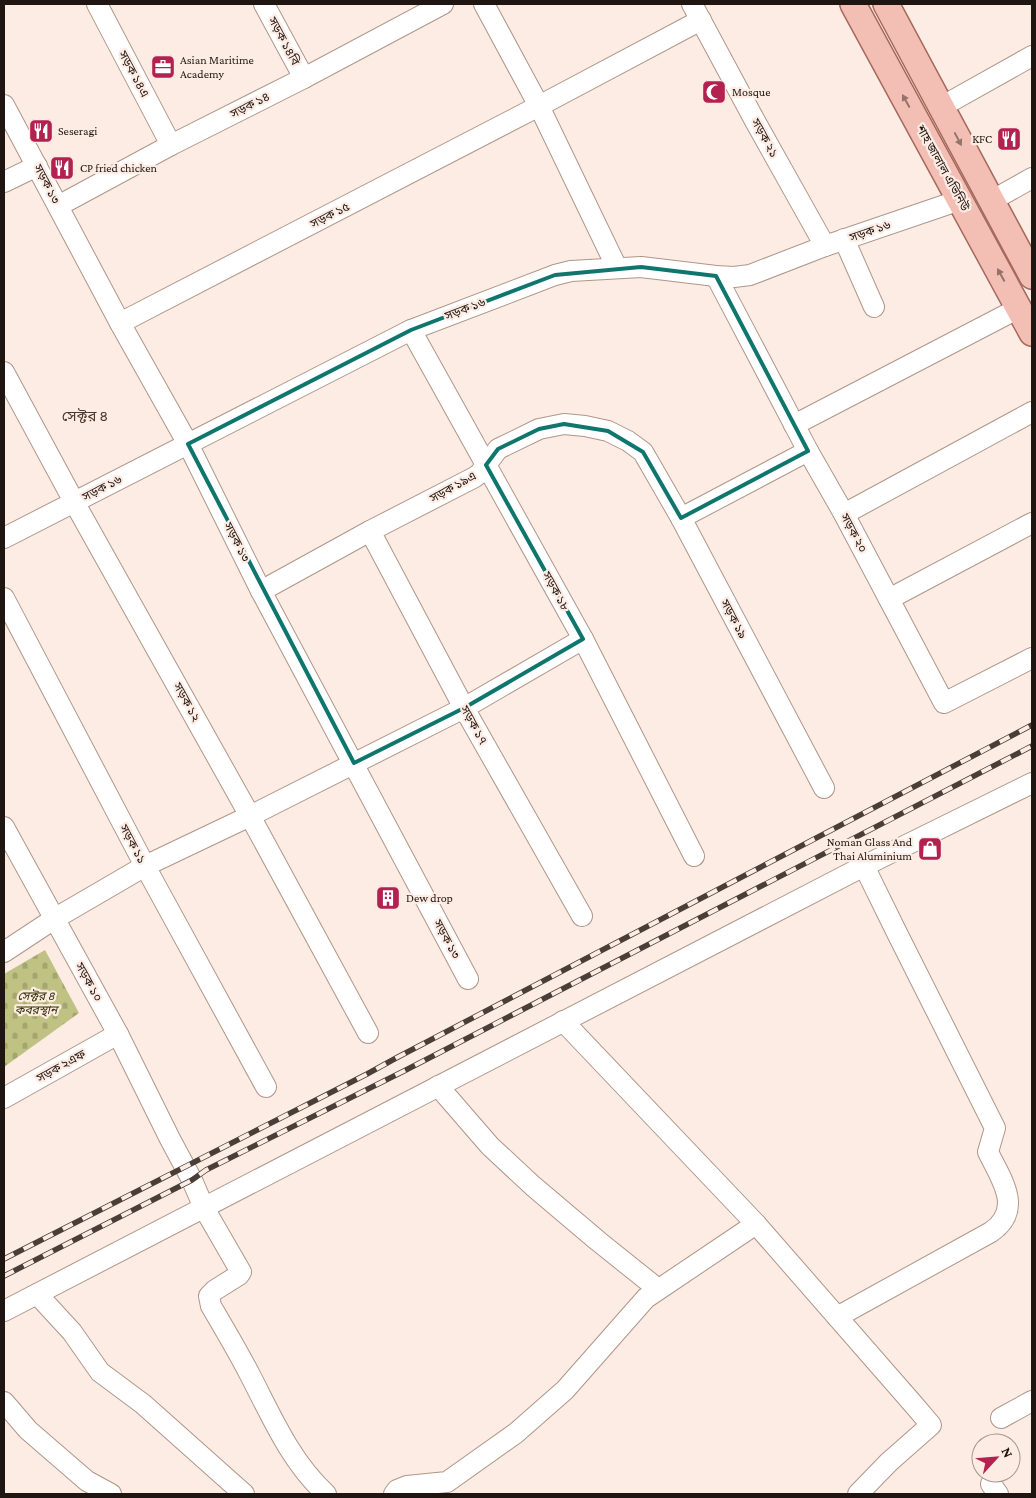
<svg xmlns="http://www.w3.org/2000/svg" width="1036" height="1498" font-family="'Crimson Pro','Noto Sans Bengali',serif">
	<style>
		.cemetery { fill: url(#cemetery-stones) }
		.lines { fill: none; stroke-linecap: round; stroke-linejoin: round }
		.minor-casing { stroke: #af9688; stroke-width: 22 }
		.major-casing { stroke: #a4695a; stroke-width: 28 }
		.minor { stroke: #fff; stroke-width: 20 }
		.major { stroke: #f3bfb4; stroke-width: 25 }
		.rail-casing { stroke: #493e38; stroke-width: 5.5 }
		.rail { stroke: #fdece4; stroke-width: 4; stroke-dasharray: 11; stroke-linecap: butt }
		.oneway { fill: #94736b }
		.marked { fill: none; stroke: #0f766e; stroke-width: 4; stroke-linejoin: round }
		.labels { text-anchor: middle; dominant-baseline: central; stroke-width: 4.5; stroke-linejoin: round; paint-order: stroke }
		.street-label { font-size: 12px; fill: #201611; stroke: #fdece4 }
		.poi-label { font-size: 12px; fill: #201611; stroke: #fdece4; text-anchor: start }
		.park-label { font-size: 12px; font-style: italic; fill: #323204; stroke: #fdece4 }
		.quarter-label { font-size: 15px; fill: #4d382c; stroke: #fdece4 }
	</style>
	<defs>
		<pattern id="cemetery-stones" width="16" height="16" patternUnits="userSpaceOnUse" patternTransform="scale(1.25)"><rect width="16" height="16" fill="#bfc282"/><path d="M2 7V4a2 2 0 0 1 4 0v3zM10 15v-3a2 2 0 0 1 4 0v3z" fill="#a4a66f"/></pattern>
	</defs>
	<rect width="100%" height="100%" fill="#fdece4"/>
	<path class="cemetery" d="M45,950l34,63 -75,54v-93z"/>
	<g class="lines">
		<defs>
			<g id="minor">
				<path d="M97,4l74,141"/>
				<path d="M264,4l40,74"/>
				<path d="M484,4l55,102 78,162"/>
				<path d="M692,4l63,117 70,125"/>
				<path d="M4,105l116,218 68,121 73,147 207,388"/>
				<path d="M941,107l91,-51"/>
				<path d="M4,182l33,-16"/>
				<path d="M991,201l41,-23"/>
				<path d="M58,206l113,-61 133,-67 139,-74"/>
				<path d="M844,239l30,68"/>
				<path d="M716,276l92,175 36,63 100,189 88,-45"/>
				<path d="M120,323l419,-217 162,-86"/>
				<path d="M411,330l172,309 111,217"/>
				<path d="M4,372l74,137 172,307 118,217"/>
				<path d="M794,425l225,-117"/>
				<path d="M844,514l188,-102"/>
				<path d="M681,518l127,-67"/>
				<path d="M370,531l94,177 118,208"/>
				<path d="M4,538l407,-208 144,-55 16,-4 70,-4 75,9 18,1 16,-2 75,-29 135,-46"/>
				<path d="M261,591l109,-60 105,-54 5,-4 18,-24 41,-20 25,-5 21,2 23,5 20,10 15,11 38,66 143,270"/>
				<path d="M4,598l141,268 121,221"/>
				<path d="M889,599l143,-76"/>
				<path d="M4,827l114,207 52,105 22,41 12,28 37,64 -2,3 -24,15 -6,6 2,10c13,22 26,44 38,67 22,42 41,88 77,121"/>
				<path d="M4,952l50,-33 91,-53 105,-50 214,-108 119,-69"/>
				<path d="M563,1021l193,203"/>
				<path d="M438,1086l52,60 43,40 65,55 60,48"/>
				<path d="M4,1098l114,-64"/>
				<path d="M37,1294l35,38 28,40 43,32 101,90"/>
				<path d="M4,1311l860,-445 168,-83"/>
				<path d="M837,1317l154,-85c33,-23 10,-53 -3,-80l7,-24 -98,-195 -33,-67"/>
				<path d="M4,1402l24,28 59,51 24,13"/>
				<path d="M1001,1418l31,-17"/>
				<path d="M991,1484l7,10"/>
				<path d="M394,1494l3,-4 10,-4 40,-4 69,-49 49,-43 81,-92 110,-74 158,181 17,20 -42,37 -31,32"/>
			</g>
			<g id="major">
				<path d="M853,4l179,329"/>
				<path d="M886,4l146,272"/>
			</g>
		</defs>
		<use href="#minor" class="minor-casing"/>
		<use href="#major" class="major-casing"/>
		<use href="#minor" class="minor"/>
		<use href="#major" class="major"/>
		<defs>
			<g id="rail">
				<path d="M4,1259l363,-185 31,-17 634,-332"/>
				<path d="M4,1276l188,-96 14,-10 198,-99 628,-325"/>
			</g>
		</defs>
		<use href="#rail" class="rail-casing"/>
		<use href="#rail" class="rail"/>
	</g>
	<defs><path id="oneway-solid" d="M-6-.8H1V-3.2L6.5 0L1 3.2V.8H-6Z" transform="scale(1.25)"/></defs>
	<g class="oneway">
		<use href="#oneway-solid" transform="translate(906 101) rotate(-119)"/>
		<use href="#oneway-solid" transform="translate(958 139) rotate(62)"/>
		<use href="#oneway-solid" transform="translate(1001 275) rotate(-119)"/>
	</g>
	<path class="marked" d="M641,267l75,9 92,175 -127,67 -38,-66 -35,-21 -44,-7 -25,5 -41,20 -12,16 97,174 -119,69 -110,55 -166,-319 223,-114 144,-55z"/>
	<defs>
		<symbol id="office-square" viewBox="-11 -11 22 22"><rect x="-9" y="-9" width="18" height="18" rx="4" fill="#b22150" stroke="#fdece4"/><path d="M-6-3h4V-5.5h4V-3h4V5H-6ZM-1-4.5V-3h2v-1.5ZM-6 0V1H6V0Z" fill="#fff"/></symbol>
		<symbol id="mosque-square" viewBox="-11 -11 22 22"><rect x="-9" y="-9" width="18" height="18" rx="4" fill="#b22150" stroke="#fdece4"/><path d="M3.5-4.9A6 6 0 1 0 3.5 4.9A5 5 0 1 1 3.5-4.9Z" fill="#fff"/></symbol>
		<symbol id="restaurant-square" viewBox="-11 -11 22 22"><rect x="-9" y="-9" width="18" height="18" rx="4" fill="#b22150" stroke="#fdece4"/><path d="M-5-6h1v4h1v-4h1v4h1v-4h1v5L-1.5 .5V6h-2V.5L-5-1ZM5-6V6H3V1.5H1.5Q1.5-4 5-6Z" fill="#fff"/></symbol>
		<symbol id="shop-square" viewBox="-11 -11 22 22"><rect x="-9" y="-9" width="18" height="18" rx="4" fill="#b22150" stroke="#fdece4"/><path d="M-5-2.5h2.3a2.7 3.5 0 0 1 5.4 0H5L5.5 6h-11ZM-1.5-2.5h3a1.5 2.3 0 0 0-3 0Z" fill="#fff"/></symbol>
		<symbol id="building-square" viewBox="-11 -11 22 22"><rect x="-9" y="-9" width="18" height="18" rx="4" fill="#b22150" stroke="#fdece4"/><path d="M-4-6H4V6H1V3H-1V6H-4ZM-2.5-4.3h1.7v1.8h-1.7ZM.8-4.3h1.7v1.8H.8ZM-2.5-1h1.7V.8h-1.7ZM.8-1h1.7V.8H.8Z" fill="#fff"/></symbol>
	</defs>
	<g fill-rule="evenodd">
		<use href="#office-square" x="149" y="53" width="28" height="28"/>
		<use href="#mosque-square" x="700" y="78" width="28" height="28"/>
		<use href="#restaurant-square" x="27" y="117" width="28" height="28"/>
		<use href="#restaurant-square" x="995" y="125" width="28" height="28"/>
		<use href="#restaurant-square" x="48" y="154" width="28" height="28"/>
		<use href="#shop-square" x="916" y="835" width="28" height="28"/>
		<use href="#building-square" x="374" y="884" width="28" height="28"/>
	</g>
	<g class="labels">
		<g class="street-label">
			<text transform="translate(284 41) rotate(62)">সড়ক ১৪বি</text>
			<text transform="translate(134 74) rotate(62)">সড়ক ১৪এ</text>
			<text transform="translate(250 105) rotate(-27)">সড়ক ১৪</text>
			<text transform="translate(765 138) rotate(61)">সড়ক ২১</text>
			<text transform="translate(943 168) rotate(61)">শাহ জালাল এভিনিউ</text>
			<text transform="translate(47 184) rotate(63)">সড়ক ১৩</text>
			<text transform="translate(330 215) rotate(-27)">সড়ক ১৫</text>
			<text transform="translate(870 231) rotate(-19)">সড়ক ১৬</text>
			<text transform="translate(465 309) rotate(-21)">সড়ক ১৬</text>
			<text transform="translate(453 487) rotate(-29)">সড়ক ১৯এ</text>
			<text transform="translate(102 488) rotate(-27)">সড়ক ১৬</text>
			<text transform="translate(854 533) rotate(62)">সড়ক ২০</text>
			<text transform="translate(237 542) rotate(63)">সড়ক ১৩</text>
			<text transform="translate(556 591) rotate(61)">সড়ক ১৮</text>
			<text transform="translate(734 619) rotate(62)">সড়ক ১৯</text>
			<text transform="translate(187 702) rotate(61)">সড়ক ১২</text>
			<text transform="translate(474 725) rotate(61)">সড়ক ১৭</text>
			<text transform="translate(133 844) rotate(62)">সড়ক ১১</text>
			<text transform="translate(447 939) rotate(62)">সড়ক ১৩</text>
			<text transform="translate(89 982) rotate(61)">সড়ক ১০</text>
			<text transform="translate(61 1066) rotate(-29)">সড়ক ২এফ</text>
		</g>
		<g class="poi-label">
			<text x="180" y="60">Asian Maritime<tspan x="180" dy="14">Academy</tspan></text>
			<text x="732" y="92">Mosque</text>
			<text x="58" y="131">Seseragi</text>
			<text x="992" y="139" text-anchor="end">KFC</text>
			<text x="80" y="168">CP fried chicken</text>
			<text x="912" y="842" text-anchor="end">Noman Glass And<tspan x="912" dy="14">Thai Aluminium</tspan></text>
			<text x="406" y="898">Dew drop</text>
		</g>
		<g class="park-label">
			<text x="36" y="996">সেক্টর ৪<tspan x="36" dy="14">কবরস্থান</tspan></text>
		</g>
		<g class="quarter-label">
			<text x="85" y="416">সেক্টর ৪</text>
		</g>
	</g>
	<rect width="1036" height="1498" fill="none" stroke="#201611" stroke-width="10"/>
	<g transform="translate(996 1458) rotate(64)"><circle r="24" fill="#fdece4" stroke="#a59690"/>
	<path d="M0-4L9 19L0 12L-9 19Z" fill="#b22150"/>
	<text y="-8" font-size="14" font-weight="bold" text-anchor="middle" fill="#201611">N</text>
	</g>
</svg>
